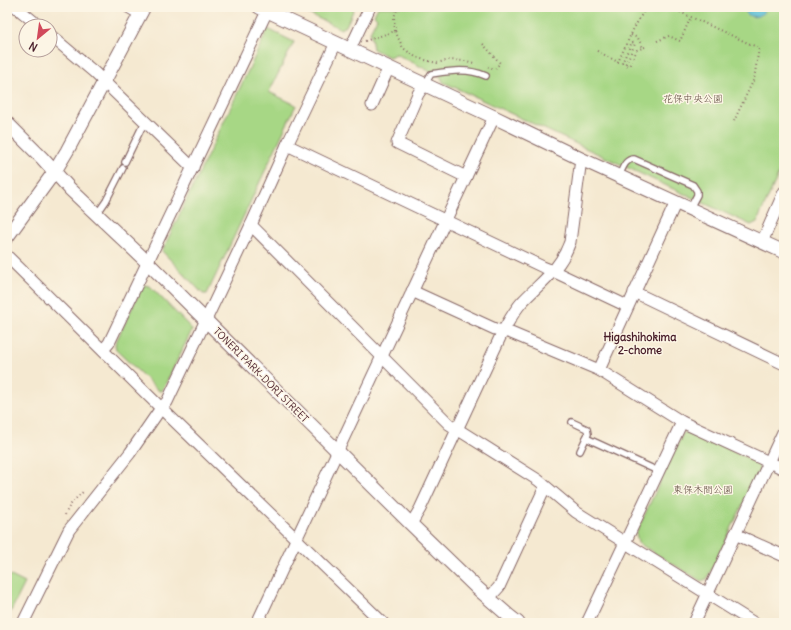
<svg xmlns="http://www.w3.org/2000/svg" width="791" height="630" font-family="Delius,'Klee One',sans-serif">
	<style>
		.green { fill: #a7d785; stroke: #787b58 }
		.water { fill: #57bdd5; stroke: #506e80 }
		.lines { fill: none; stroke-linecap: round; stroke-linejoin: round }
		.service-casing { stroke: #866665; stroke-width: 8 }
		.minor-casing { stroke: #866665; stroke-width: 13 }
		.tertiary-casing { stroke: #866665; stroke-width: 15 }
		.path { stroke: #866665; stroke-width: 2; stroke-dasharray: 1 3; stroke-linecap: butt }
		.service { stroke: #fff; stroke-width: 5.5 }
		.minor { stroke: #fff; stroke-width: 11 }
		.tertiary { stroke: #fff; stroke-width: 13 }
		.labels { text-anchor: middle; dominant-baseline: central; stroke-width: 3; stroke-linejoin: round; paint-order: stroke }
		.park-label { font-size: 10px; fill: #614d42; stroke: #fcf5e5 }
		.street-label { font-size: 10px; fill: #4a1f2b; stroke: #fcf5e5 }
		.neighbourhood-label { font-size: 11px; font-weight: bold; fill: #4a1f2b; stroke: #fcf5e5 }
	</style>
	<rect width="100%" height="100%" fill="#fcf5e5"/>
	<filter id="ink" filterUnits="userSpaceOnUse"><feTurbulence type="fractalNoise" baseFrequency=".025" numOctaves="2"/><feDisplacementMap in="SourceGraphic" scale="8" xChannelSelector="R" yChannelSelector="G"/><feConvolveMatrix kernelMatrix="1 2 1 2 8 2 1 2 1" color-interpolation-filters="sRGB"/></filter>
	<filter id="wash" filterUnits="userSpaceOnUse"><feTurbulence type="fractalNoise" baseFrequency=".012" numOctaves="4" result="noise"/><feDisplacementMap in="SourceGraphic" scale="16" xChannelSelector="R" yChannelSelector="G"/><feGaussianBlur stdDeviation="0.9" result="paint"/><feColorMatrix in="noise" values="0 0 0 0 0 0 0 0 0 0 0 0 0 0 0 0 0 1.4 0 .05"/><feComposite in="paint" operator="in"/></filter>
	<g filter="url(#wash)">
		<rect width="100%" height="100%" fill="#f5e9d1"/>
		<g class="green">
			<path d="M294,7h61l-9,19 -5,3z"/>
			<path d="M378,7h406v155l-27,60 -6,3 -308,-143 -2,-5 -45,-23 -7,3 -16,-8 -3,-17 7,-14 -3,-3z"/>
			<path d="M268,29l26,13 -25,50 27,13 -89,189h-4l-41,-43z"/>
			<path d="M143,285l7,1 39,40 3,4 -30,61h-3l-43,-41 -1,-6z"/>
			<path d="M690,431l68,32 2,6 -53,110 -6,2 -63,-38 -2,-10 47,-100z"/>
			<path d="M7,574l18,9 -18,36z"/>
		</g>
		<path class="water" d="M744,7h21l-1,6c-9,6 -18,5 -20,-6z"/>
	</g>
	<g filter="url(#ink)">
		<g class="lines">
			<defs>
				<g id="service">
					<path d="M425,84l6,-10c20,-3 36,-6 55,2"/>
					<path d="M125,162l16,-33 5,-6"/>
					<path d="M619,176c4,-8 6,-17 15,-17l59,26 4,6v4l-7,13"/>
					<path d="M97,214l9,-13 17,-33"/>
					<path d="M572,422l15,7 1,5 -8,17"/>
					<path d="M586,438l72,33"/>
				</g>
				<g id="minor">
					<path d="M16,7l23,19"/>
					<path d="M128,7l12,7"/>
					<path d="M50,35l44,37 99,96"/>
					<path d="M350,49l20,-42"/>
					<path d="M425,84l-7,10 -21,49 69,34"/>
					<path d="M372,105l17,-38"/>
					<path d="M287,145l256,122 10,4 74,35"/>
					<path d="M251,225l198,199 89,56 38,32 178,111"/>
					<path d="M762,242l22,-50"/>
					<path d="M7,256l154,152 222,215"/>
					<path d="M412,291l83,38 16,4 88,37 83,52 102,47"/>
					<path d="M634,292l150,72"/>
					<path d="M103,350l6,-7 160,-336"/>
					<path d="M599,370l77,-168"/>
					<path d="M411,524l9,-15 83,-178c6,-10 11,-20 19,-29 19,-20 38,-32 48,-60l11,-83"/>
					<path d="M735,534l49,22"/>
					<path d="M489,598l10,-11 46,-100"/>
					<path d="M23,623l46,-93 61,-77 31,-45 6,-6 84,-177 36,-80 49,-102"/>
					<path d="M257,623l237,-506"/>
					<path d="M587,623l95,-201"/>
					<path d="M694,623l90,-193"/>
				</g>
				<g id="tertiary">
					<path d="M259,7l235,110 87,42 203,93"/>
					<path d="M7,123l35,35 28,31 77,73 264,262 66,64 32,28 9,7"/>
					<path d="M7,237l48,-66 12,-20 77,-144"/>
				</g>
			</defs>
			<use href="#service" class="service-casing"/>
			<use href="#minor" class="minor-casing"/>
			<use href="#tertiary" class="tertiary-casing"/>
			<g class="path">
				<path d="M669,7l90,41 -5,31 -20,42"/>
				<path d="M395,31l-1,-14 4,-10"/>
				<path d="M631,35l7,3 5,10"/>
				<path d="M365,41l30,-10 8,17 14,10 20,5 12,-3 17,1 8,2"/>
				<path d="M657,41l12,-5 11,5 11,-24"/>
				<path d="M483,44l17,19 -5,6 -7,-2"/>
				<path d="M645,47l-8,3 -8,16 -4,-1 10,-21 -3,-2 -10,21 -4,-1 15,-32 13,-23"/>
				<path d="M597,51l21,11"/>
				<path d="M65,515c4,-10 10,-16 18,-23"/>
			</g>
			<use href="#service" class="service"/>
			<use href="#minor" class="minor"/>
			<use href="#tertiary" class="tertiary"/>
		</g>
	</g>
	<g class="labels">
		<g class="park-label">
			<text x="693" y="98">花保中央公園</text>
			<text x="703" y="489">東保木間公園</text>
		</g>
		<g class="street-label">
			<text transform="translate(261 375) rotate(45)">TONERI PARK-DORI STREET</text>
		</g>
		<g class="neighbourhood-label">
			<text x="640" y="337">Higashihokima<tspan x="640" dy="13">2-chome</tspan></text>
		</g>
	</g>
	<rect width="791" height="630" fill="none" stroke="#fcf5e5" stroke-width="24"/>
	<g transform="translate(38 38) rotate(209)"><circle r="19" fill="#fcf5e5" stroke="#b59f9b"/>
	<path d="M0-3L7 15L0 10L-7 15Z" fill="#d1495b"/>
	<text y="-6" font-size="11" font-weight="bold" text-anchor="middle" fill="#4a1f2b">N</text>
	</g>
</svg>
